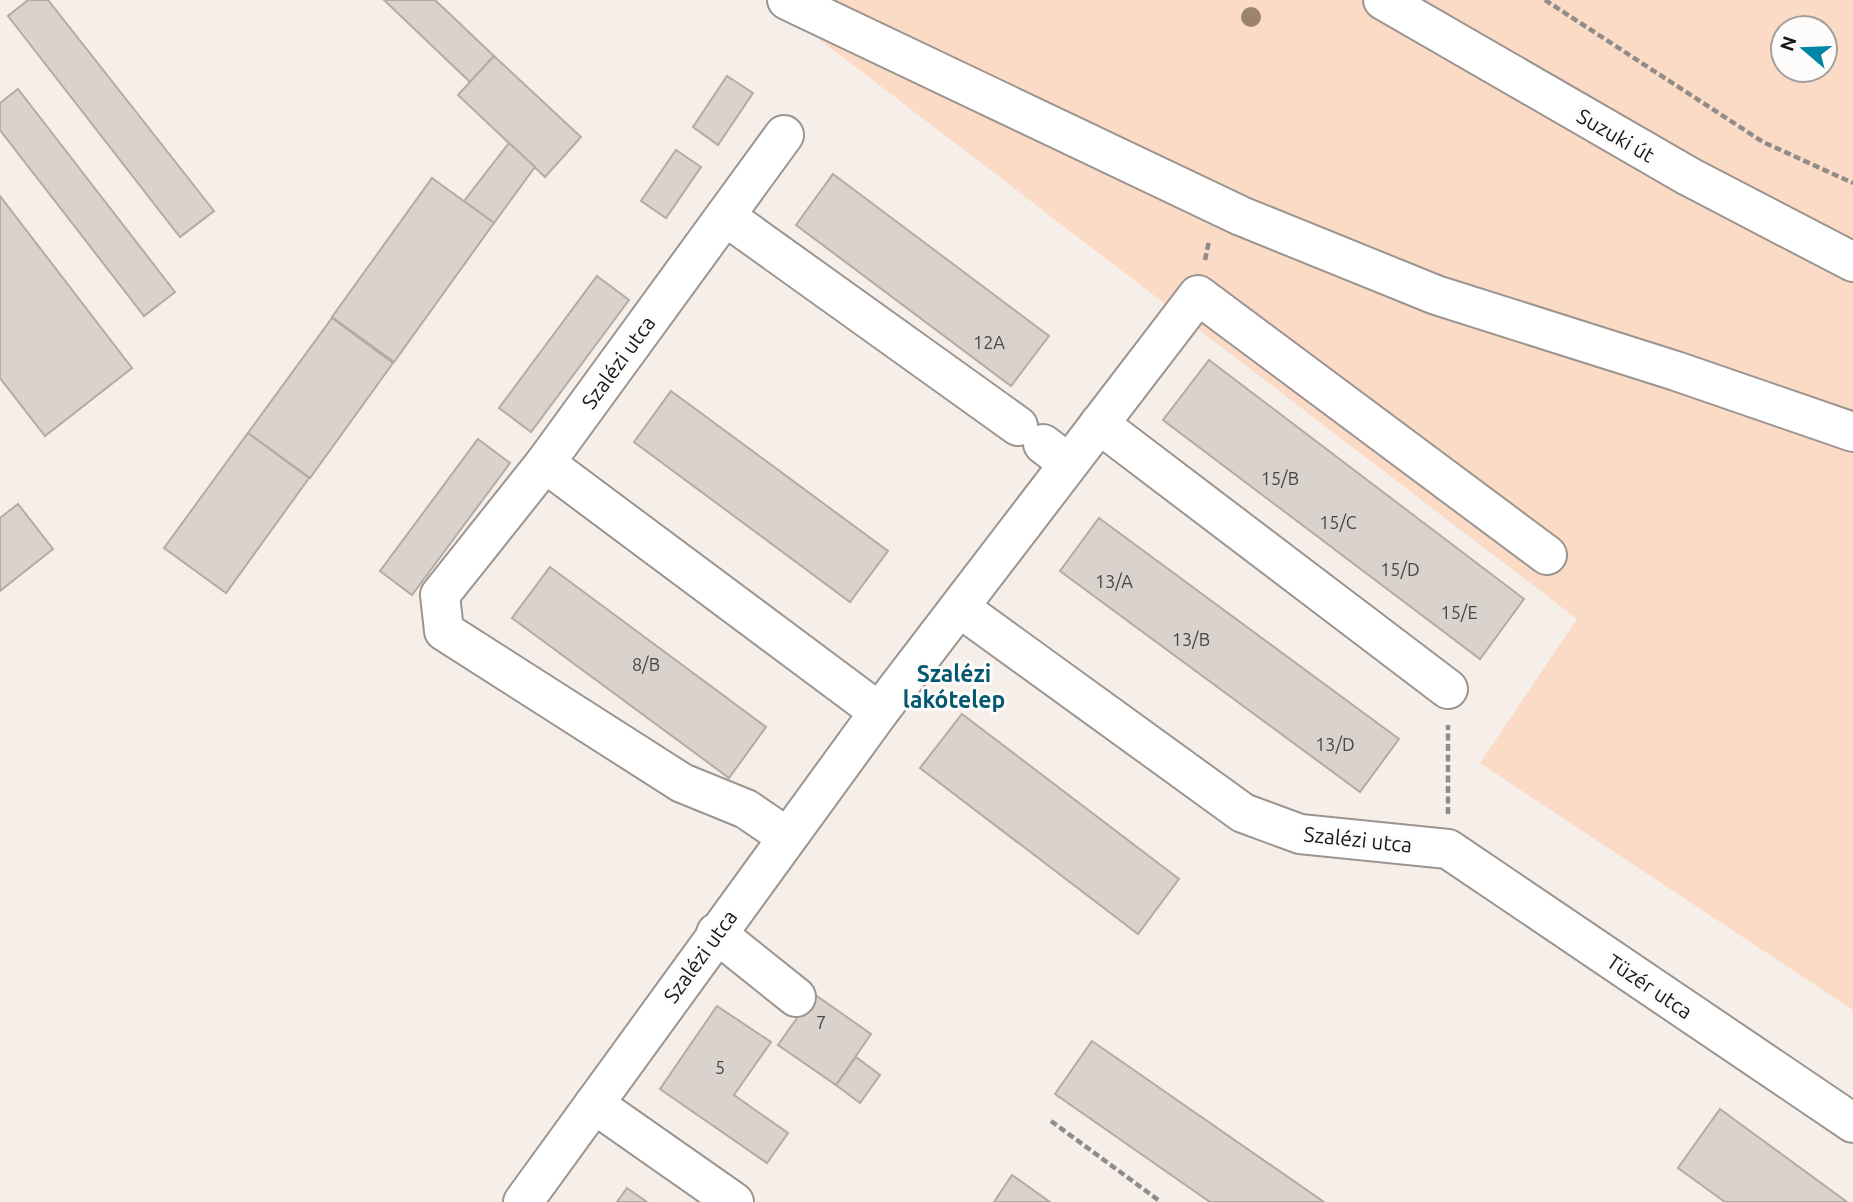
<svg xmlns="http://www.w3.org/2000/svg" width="1853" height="1202" font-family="Ubuntu,sans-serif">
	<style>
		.green { fill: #fbdbc6; fill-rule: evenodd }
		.building { fill: #dad2cd; stroke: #b3aba6; stroke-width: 2 }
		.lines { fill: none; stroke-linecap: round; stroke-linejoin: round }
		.minor-casing { stroke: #9c948f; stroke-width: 42 }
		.major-casing { stroke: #9c948f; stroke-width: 42 }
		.path { stroke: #928c88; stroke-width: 4.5; stroke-dasharray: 7 3.5; stroke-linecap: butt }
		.minor { stroke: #fff; stroke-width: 38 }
		.major { stroke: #fff; stroke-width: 38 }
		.tree { fill: #9c836e }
		.labels { text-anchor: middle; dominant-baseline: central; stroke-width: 6; stroke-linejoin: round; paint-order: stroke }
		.number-label { font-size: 18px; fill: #494643 }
		.street-label { font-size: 21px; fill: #191715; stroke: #fefcfb }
		.neighbourhood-label { font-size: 23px; font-weight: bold; fill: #025870; stroke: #fefcfb }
	</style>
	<rect width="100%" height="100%" fill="#f6eee8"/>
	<path class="green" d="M768,0h1085v1010l-373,-247 97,-144zM1783,28h42v42h-42z"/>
	<g class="building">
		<path d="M28,0h20l166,211 -34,26 -172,-221z"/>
		<path d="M384,0h51l59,56 -24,26z"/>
		<path d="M494,56l87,81 -36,40 -87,-82z"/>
		<path d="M727,76l26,17 -35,52 -25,-18z"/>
		<path d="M18,89l157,203 -31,24 -144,-186v-27z"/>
		<path d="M509,143l26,24 -41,56 -30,-22z"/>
		<path d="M676,150l25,17 -35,51 -25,-17z"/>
		<path d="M833,174l216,162 -38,50 -215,-161z"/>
		<path d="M432,178l62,45 -100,139 -62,-45z"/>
		<path d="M0,196l132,172 -87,68 -45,-58z"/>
		<path d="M597,276l32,24 -98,132 -32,-24z"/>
		<path d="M332,318l61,45 -83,115 -62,-45z"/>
		<path d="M1209,360l315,239 -44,60 -317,-239z"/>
		<path d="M671,391l217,160 -38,51 -216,-160z"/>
		<path d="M248,433l61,45 -83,115 -62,-45z"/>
		<path d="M478,439l32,24 -98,132 -32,-24z"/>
		<path d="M18,504l35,45 -53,42v-73z"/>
		<path d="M1099,518l300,221 -39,53 -300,-221z"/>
		<path d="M550,567l216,160 -37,51 -217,-160z"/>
		<path d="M962,714l217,165 -41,55 -218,-166z"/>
		<path d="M814,994l57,40 -35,51 -58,-40z"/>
		<path d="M717,1006l54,36 -37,53 54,38 -21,30 -107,-74z"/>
		<path d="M1092,1041l232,161h-114l-155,-108z"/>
		<path d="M856,1057l24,18 -20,28 -24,-18z"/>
		<path d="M1720,1109l127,93h-122l-47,-34z"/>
		<path d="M1012,1175l38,27h-56z"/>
		<path d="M627,1188l20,14h-30z"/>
	</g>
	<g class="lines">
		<defs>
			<g id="minor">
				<path d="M787,0l454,216 195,79 240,76 177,61"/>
				<path d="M725,216l59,-81"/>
				<path d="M1099,424l349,265"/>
				<path d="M1043,444l25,19"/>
				<path d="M545,463l-105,132 4,36 238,152 64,26 41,28"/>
				<path d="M960,608l283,205 57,21 148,15 405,274"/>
				<path d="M879,712l-334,-249 180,-247 293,210"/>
				<path d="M716,933l80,64"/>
				<path d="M594,1104l140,98"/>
				<path d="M523,1202l356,-490 319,-417 349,260"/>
			</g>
			<path id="major" d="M1383,0l305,176 165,86"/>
		</defs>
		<use href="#minor" class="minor-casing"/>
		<use href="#major" class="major-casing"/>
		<g class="path">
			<path d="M1545,0l218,142 90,41"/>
			<path d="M1205,260l4,-19"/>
			<path d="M1448,814v-89"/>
			<path d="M1051,1121l110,81"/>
		</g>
		<use href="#minor" class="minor"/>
		<use href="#major" class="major"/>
	</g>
	<circle class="tree" cx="1251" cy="17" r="10"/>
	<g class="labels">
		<g class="number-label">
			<text x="989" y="342">12A</text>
			<text x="1280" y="478">15/B</text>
			<text x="1338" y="522">15/C</text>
			<text x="1400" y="569">15/D</text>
			<text x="1114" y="581">13/A</text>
			<text x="1459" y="612">15/E</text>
			<text x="1191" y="639">13/B</text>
			<text x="646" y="664">8/B</text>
			<text x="1335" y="744">13/D</text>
			<text x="821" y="1022">7</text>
			<text x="720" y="1067">5</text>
		</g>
		<g class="street-label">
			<text transform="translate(1616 135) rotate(30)">Suzuki út</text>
			<text transform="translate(618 362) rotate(-54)">Szalézi utca</text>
			<text transform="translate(1358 839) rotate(6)">Szalézi utca</text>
			<text transform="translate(700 956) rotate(-54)">Szalézi utca</text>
			<text transform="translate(1650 986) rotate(34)">Tüzér utca</text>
		</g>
		<g class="neighbourhood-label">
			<text x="954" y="673">Szalézi<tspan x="954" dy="26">lakótelep</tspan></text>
		</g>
	</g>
	<g transform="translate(1804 49) rotate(289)"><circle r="33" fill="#fefcfb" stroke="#a2a09f" stroke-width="2"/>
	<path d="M0-5L12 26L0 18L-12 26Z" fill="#0085a7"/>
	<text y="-10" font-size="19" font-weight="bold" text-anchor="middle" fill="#191715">N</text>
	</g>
</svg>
